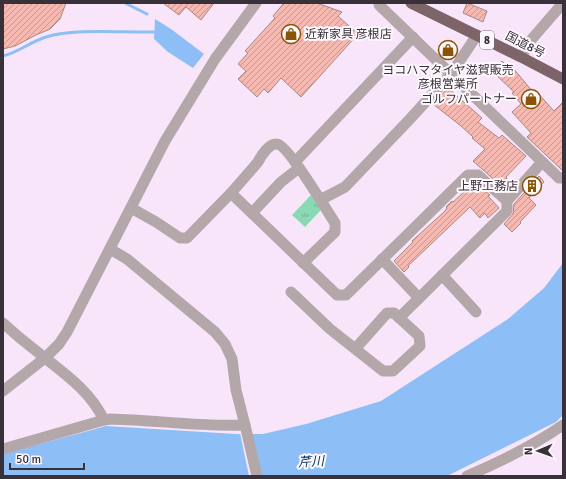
<svg xmlns="http://www.w3.org/2000/svg" width="566" height="479" font-family="Signika,'Noto Sans JP',sans-serif">
	<style>
		.grass { fill: url(#grass-tufts) }
		.water { fill: #8dbff6 }
		.pier { fill: #f9e5fa }
		.lines { fill: none; stroke-linecap: round; stroke-linejoin: round }
		.stream { stroke: #8dbff6; stroke-width: 3 }
		.building { fill: url(#building-hatch); stroke: #a68985 }
		.minor { stroke: #b4a7aa; stroke-width: 11 }
		.tertiary { stroke: #b4a7aa; stroke-width: 11 }
		.trunk { stroke: #7c6469; stroke-width: 11 }
		.labels { text-anchor: middle; dominant-baseline: central; stroke-width: 4; stroke-linejoin: round; paint-order: stroke }
		.shield { fill: #fcf8fd; stroke: #746d74; stroke-width: 1 }
		.shield-label { font-size: 11px; font-weight: bold; fill: #393139 }
		.poi-label { font-size: 12px; fill: #393139; stroke: #fcf8fd; text-anchor: end }
		.street-label { font-size: 12px; fill: #393139; stroke: #fcf8fd }
		.water-label { font-size: 13px; font-style: italic; fill: #002f59; stroke: #fcf8fd }
	</style>
	<defs>
		<pattern id="grass-tufts" width="24" height="20" patternUnits="userSpaceOnUse"><rect width="24" height="20" fill="#89dab4"/><path d="M3 7l-1-3M5 7V3M7 7l1-3M15 17l-1-3M17 17v-4M19 17l1-3" fill="none" stroke="#71b193"/></pattern>
		<pattern id="building-hatch" width="6" height="6" patternUnits="userSpaceOnUse"><rect width="6" height="6" fill="#f6b9b1"/><path d="M-1 1l2-2M0 6l6-6M5 7l2-2" fill="none" stroke="#c89791"/></pattern>
	</defs>
	<rect width="100%" height="100%" fill="#f9e5fa"/>
	<path class="grass" d="M311,195l10,15 -16,17 -13,-12z"/>
	<g class="water">
		<path d="M155,19l16,10 33,25 -11,14 -25,-16 -14,-13z"/>
		<path d="M563,263v152l-7,7 -109,54h-444v-22l103,-28 130,8h27l43,-10 75,-23 127,-82 36,-31z"/>
	</g>
	<path class="pier" d="M251,432l9,44h-11l-9,-43z"/>
	<g class="lines">
		<g class="stream">
			<path d="M125,3l22,11"/>
			<path d="M3,56c16,-4 27,-14 43,-19 29,-9 77,-4 108,-5"/>
		</g>
	</g>
	<g class="building">
		<path d="M3,3h63l-6,16 -10,10 -14,6 -21,11 -12,3z"/>
		<path d="M163,3h51l-13,17 -15,-13 -7,8z"/>
		<path d="M284,3h33l25,9 -4,4 20,18 -57,63 -20,-19 -13,15 -4,-4 -7,8 -19,-18 8,-8 -8,-7 10,-11 -3,-2 30,-33 -2,-2z"/>
		<path d="M467,3l20,8 -4,11 -20,-9z"/>
		<path d="M502,61l9,9 2,-2 20,24 2,-2 19,21 9,-9v69l-36,-34 4,-4 -19,-21 9,-8 -9,-11 2,-1 -22,-21z"/>
		<path d="M448,88l34,30 -4,4 21,16 3,-3 24,21 -20,21 1,1 -7,7 -27,-24 12,-12 -13,-11 1,-1 -12,-11 -28,-22z"/>
		<path d="M539,176l5,6 -15,16 7,7 -16,17 1,1 -9,9 -8,-8 9,-10 1,-10z"/>
		<path d="M475,182l15,13 -2,1 11,12 -11,10 -3,-5 -5,5 -10,-11 -62,59 1,1 -5,5 -10,-11 19,-19 -1,-1 33,-30 2,-3 -1,-1 6,-6 1,1z"/>
	</g>
	<g class="lines">
		<g class="minor">
			<path d="M379,3v2l180,173h4"/>
			<path d="M521,57l10,-17 32,-37"/>
			<path d="M295,162l118,-125"/>
			<path d="M231,193l106,102h9l122,-120h10l29,26"/>
			<path d="M320,200l25,-13 64,-67 42,-46 26,-39"/>
			<path d="M131,208l25,14 24,16h7l44,-45 27,-31c3,-6 11,-19 19,-18 11,1 50,67 58,79v9l-32,31"/>
			<path d="M252,213l29,-31 18,-14"/>
			<path d="M110,249l17,10 88,73 10,12 7,15 4,31 9,35 12,51"/>
			<path d="M382,259l37,39"/>
			<path d="M442,275l34,37"/>
			<path d="M291,292l39,37 53,42h10l27,-25 -1,-10 -25,-23h-7l-32,36"/>
			<path d="M399,318l108,-107v-10l35,-39"/>
			<path d="M3,391l42,-33c23,18 46,35 59,62"/>
			<path d="M3,449l101,-29 7,-1c45,1 90,8 134,6"/>
		</g>
		<g class="tertiary">
			<path d="M3,323l17,15 25,20 14,-14 8,-12 98,-191 50,-82 41,-56"/>
			<path d="M467,476c33,-14 66,-30 96,-51"/>
		</g>
		<path class="trunk" d="M411,3l110,54 42,22"/>
	</g>
	<defs>
		<symbol id="shop-ring" viewBox="-11 -11 22 22"><circle r="9.5" fill="#fcf8fd" stroke="#8a5403" stroke-width="1.5"/><path d="M-5-2.5h2.3a2.7 3.5 0 0 1 5.4 0H5L5.5 6h-11ZM-1.5-2.5h3a1.5 2.3 0 0 0-3 0Z" fill="#8a5403"/></symbol>
		<symbol id="building-ring" viewBox="-11 -11 22 22"><circle r="9.5" fill="#fcf8fd" stroke="#8a5403" stroke-width="1.5"/><path d="M-4-6H4V6H1V3H-1V6H-4ZM-2.5-4.3h1.7v1.8h-1.7ZM.8-4.3h1.7v1.8H.8ZM-2.5-1h1.7V.8h-1.7ZM.8-1h1.7V.8H.8Z" fill="#8a5403"/></symbol>
	</defs>
	<g fill-rule="evenodd">
		<use href="#shop-ring" x="280" y="23" width="22" height="22"/>
		<use href="#shop-ring" x="437" y="39" width="22" height="22"/>
		<use href="#shop-ring" x="520" y="88" width="22" height="22"/>
		<use href="#building-ring" x="521" y="175" width="22" height="22"/>
	</g>
	<g class="labels">
		<rect class="shield" x="480" y="31" width="14" height="18" rx="3"/>
		<g class="shield-label">
			<text x="487" y="40">8</text>
		</g>
		<g class="poi-label">
			<text x="305" y="34" text-anchor="start">近新家具 彦根店</text>
			<text x="448" y="70" text-anchor="middle">ヨコハマタイヤ滋賀販売<tspan x="448" dy="14">彦根営業所</tspan></text>
			<text x="517" y="99">ゴルフパートナー</text>
			<text x="518" y="186">上野工務店</text>
		</g>
		<g class="street-label">
			<text transform="translate(525 45) rotate(27)">国道8号</text>
		</g>
		<g class="water-label">
			<text transform="translate(311 462) rotate(-3)">芹川</text>
		</g>
	</g>
	<rect width="566" height="479" fill="none" stroke="#393139" stroke-width="8"/>
	<g transform="translate(538 451) rotate(268)" stroke="#fcf8fd" stroke-width="3" paint-order="stroke">
	<path d="M0-3L7 15L0 10L-7 15Z" fill="#393139"/>
	<text y="-6" font-size="11" font-weight="bold" text-anchor="middle" fill="#393139">N</text>
	</g>
	<path d="M10 463v6h74v-6" fill="none" stroke="#393139" stroke-width="2"/>
	<text x="16" y="463" font-size="12" fill="#393139" stroke="#fcf8fd" stroke-width="3" paint-order="stroke">50 m</text>
</svg>
